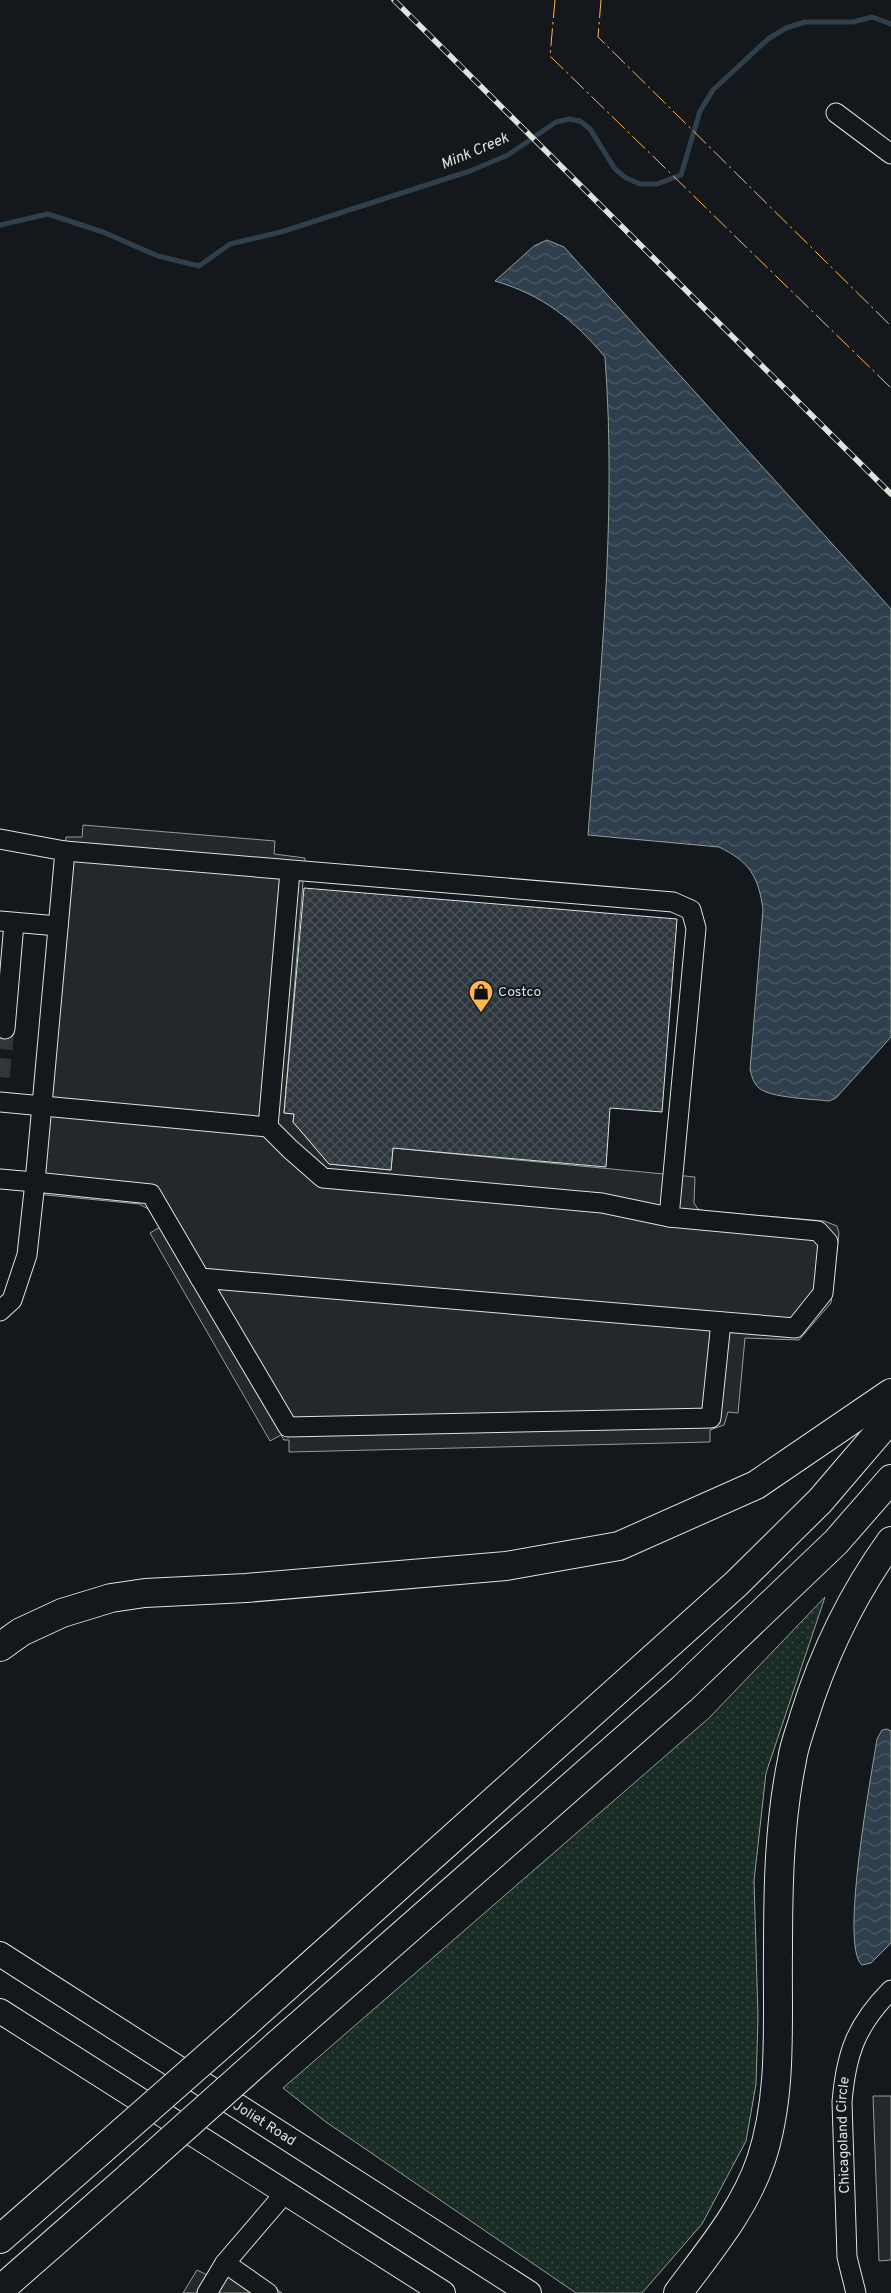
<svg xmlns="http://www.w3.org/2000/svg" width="891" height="2293" font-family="Overpass,sans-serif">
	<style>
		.grass { fill: url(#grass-dots); stroke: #939e99 }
		.parking { fill: #24282b; stroke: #939e99 }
		.water { fill: url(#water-waves); stroke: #939e99 }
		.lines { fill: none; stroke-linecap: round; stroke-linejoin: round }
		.stream { stroke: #2f3f4d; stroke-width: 5 }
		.building { fill: url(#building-cross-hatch); stroke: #d8e6dc }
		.minor-tunnel { stroke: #313739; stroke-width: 19; stroke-dasharray: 19 9; stroke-linecap: butt }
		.minor-casing { stroke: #d8e6dc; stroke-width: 21 }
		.major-casing { stroke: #d8e6dc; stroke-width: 26 }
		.highway-casing { stroke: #d8e6dc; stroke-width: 30 }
		.minor { stroke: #14181c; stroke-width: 19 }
		.major { stroke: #14181c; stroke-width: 24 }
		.highway { stroke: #14181c; stroke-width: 28 }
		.rail-casing { stroke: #d8e6dc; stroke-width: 5.5 }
		.rail { stroke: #14181c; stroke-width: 4; stroke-dasharray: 11; stroke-linecap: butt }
		.highway-bridge-casing { stroke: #d8e6dc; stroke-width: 30; stroke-linecap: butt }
		.highway-bridge { stroke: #14181c; stroke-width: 28 }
		.power { stroke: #ffb74d; stroke-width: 1; stroke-dasharray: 18 4 2.5 4; stroke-linecap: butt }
		.labels { text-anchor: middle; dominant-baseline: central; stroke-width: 4; stroke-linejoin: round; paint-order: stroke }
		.poi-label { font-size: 14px; fill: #d8e6dc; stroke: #14181c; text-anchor: start }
		.street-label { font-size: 14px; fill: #d8e6dc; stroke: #14181c }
		.water-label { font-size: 15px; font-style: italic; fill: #d8e6dc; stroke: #14181c }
	</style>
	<defs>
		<pattern id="grass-dots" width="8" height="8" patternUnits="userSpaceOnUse" patternTransform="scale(1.25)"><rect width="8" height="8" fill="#1a2d24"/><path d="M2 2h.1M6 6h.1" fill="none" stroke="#3b4b43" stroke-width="1.8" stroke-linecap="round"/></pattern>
		<pattern id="water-waves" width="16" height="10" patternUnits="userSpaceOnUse" patternTransform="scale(1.25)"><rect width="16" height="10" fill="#2f3f4d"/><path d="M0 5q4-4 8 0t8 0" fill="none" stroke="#4c5b66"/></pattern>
		<pattern id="building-cross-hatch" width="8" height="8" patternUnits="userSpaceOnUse" patternTransform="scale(1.25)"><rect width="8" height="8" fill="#2c363c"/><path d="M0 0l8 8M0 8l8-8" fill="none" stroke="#4a5358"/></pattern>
	</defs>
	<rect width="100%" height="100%" fill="#14181c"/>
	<path class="grass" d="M825,1597l-59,176 -12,108 4,136 -2,67 -10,57 -44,83 -60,69h-66l-250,-171 -43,-34 426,-370z"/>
	<g class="parking">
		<path d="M83,825l192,16 -1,13 31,4 -21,255 10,1 -1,8 36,42 62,6 2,-22 302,29 -1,26 4,6 7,2 119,10 13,5 2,7 -8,70 -32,37 -54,-2 -7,75 -10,-1 -4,13 -14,5v12l-421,10v-12h-5l-3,-5 -11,6 -120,-208 10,-6 -10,-17 -11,-6 -103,-10 30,-357h16z"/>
		<path d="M873,2096h18v164l-12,1z"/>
		<path d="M224,2252l58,41h-99l14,-23 12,6z"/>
	</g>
	<g class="water">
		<path d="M547,240l17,7 327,362v428l-55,61 -7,3c-16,-2 -59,-3 -70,-13 -6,-5 -7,-12 -9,-18l13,-161c-5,-33 -13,-47 -44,-62l-131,-12c12,-159 29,-318 17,-478 -31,-37 -62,-62 -110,-76l39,-35z"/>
		<path d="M887,1729l4,2v212l-20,20 -9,2c-23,-19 10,-193 15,-226l5,-9z"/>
	</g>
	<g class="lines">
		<path class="stream" d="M0,225l48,-11 55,18 55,24 41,10 31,-22 51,-12 189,-61 38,-16 48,-33 13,-3 11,2 10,8 25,40 11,9 14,6h17l24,-9 19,-64 13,-21 55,-51 18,-11 19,-6h48l19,-5 19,7"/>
	</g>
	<path class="building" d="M304,888l373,31 -15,193 -52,-4 -4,59 -213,-19 -2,22 -62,-6 -36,-42 1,-8 -10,-1z"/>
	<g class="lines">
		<path class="minor-tunnel" d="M0,1077l5,-48"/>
		<defs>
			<g id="minor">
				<path d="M836,113l55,41"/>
				<path d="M0,839l65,12 -30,331 -35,-3"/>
				<path d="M0,921l58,5"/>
				<path d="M5,1029l9,-106"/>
				<path d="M0,1102l268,25 22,-256"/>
				<path d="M268,1127l22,22 33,29 279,25 67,14"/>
				<path d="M200,1278l88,149 423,-9 10,-96"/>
				<path d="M0,1311l12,-11 15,-45 8,-73 116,12 49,84 595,50 28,-35 5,-51 -10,-11 -149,-14 27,-289 -5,-18 -18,-8 -608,-51"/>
				<path d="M225,2263l43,30"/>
				<path d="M207,2293l18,-30 60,-70"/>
				<path id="s1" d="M856,2293l-9,-36 -5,-155c4,-48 14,-77 49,-112"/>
			</g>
			<g id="major">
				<path id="s2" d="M0,1954l529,339"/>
				<path d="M0,2011l443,282"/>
			</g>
			<g id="highway">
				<path d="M0,1647l21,-15 41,-19 49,-15 34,-5 101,-5 260,-22 113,-20 137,-61 135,-92"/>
				<path d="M245,2024l491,-440 84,-83 71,-83"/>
				<path d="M279,2043l403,-354 154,-147 55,-63"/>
				<path d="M0,2239l96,-84"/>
				<path d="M0,2290l129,-113"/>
				<path d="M678,2293c31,-42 66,-83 83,-133 22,-66 16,-139 17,-208 0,-64 1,-129 14,-192 2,-15 8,-29 12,-43 20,-64 48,-122 87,-176"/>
			</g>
		</defs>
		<use href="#minor" class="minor-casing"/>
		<use href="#major" class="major-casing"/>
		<use href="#highway" class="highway-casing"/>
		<use href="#minor" class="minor"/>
		<use href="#major" class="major"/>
		<use href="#highway" class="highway"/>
		<defs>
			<path id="rail" d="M394,0l497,494"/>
		</defs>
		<use href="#rail" class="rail-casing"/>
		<use href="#rail" class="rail"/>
		<defs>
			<g id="highway-bridge">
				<path d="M96,2155l149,-131"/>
				<path d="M129,2177l150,-134"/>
			</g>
		</defs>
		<use href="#highway-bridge" class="highway-bridge-casing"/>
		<use href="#highway-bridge" class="highway-bridge"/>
		<g class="power">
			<path d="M555,0l-5,56 341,332"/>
			<path d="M601,0l-3,37 293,289"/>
		</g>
	</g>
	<defs>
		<symbol id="shop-pin" viewBox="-11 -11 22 30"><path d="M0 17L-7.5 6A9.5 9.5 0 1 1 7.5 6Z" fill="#ffb74d" stroke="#14181c"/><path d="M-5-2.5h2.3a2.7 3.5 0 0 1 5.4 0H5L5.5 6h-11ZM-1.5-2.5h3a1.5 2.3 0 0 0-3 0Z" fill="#111"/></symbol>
	</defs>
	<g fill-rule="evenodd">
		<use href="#shop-pin" x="467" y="978" width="28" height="38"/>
	</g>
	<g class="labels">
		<g class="poi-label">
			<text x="498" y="992">Costco</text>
		</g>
		<g class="street-label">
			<text stroke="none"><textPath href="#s2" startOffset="314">Joliet Road</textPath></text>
			<text stroke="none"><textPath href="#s1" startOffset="159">Chicagoland Circle</textPath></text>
		</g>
		<g class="water-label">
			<text transform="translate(475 152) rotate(-23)">Mink Creek</text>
		</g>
	</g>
</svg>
